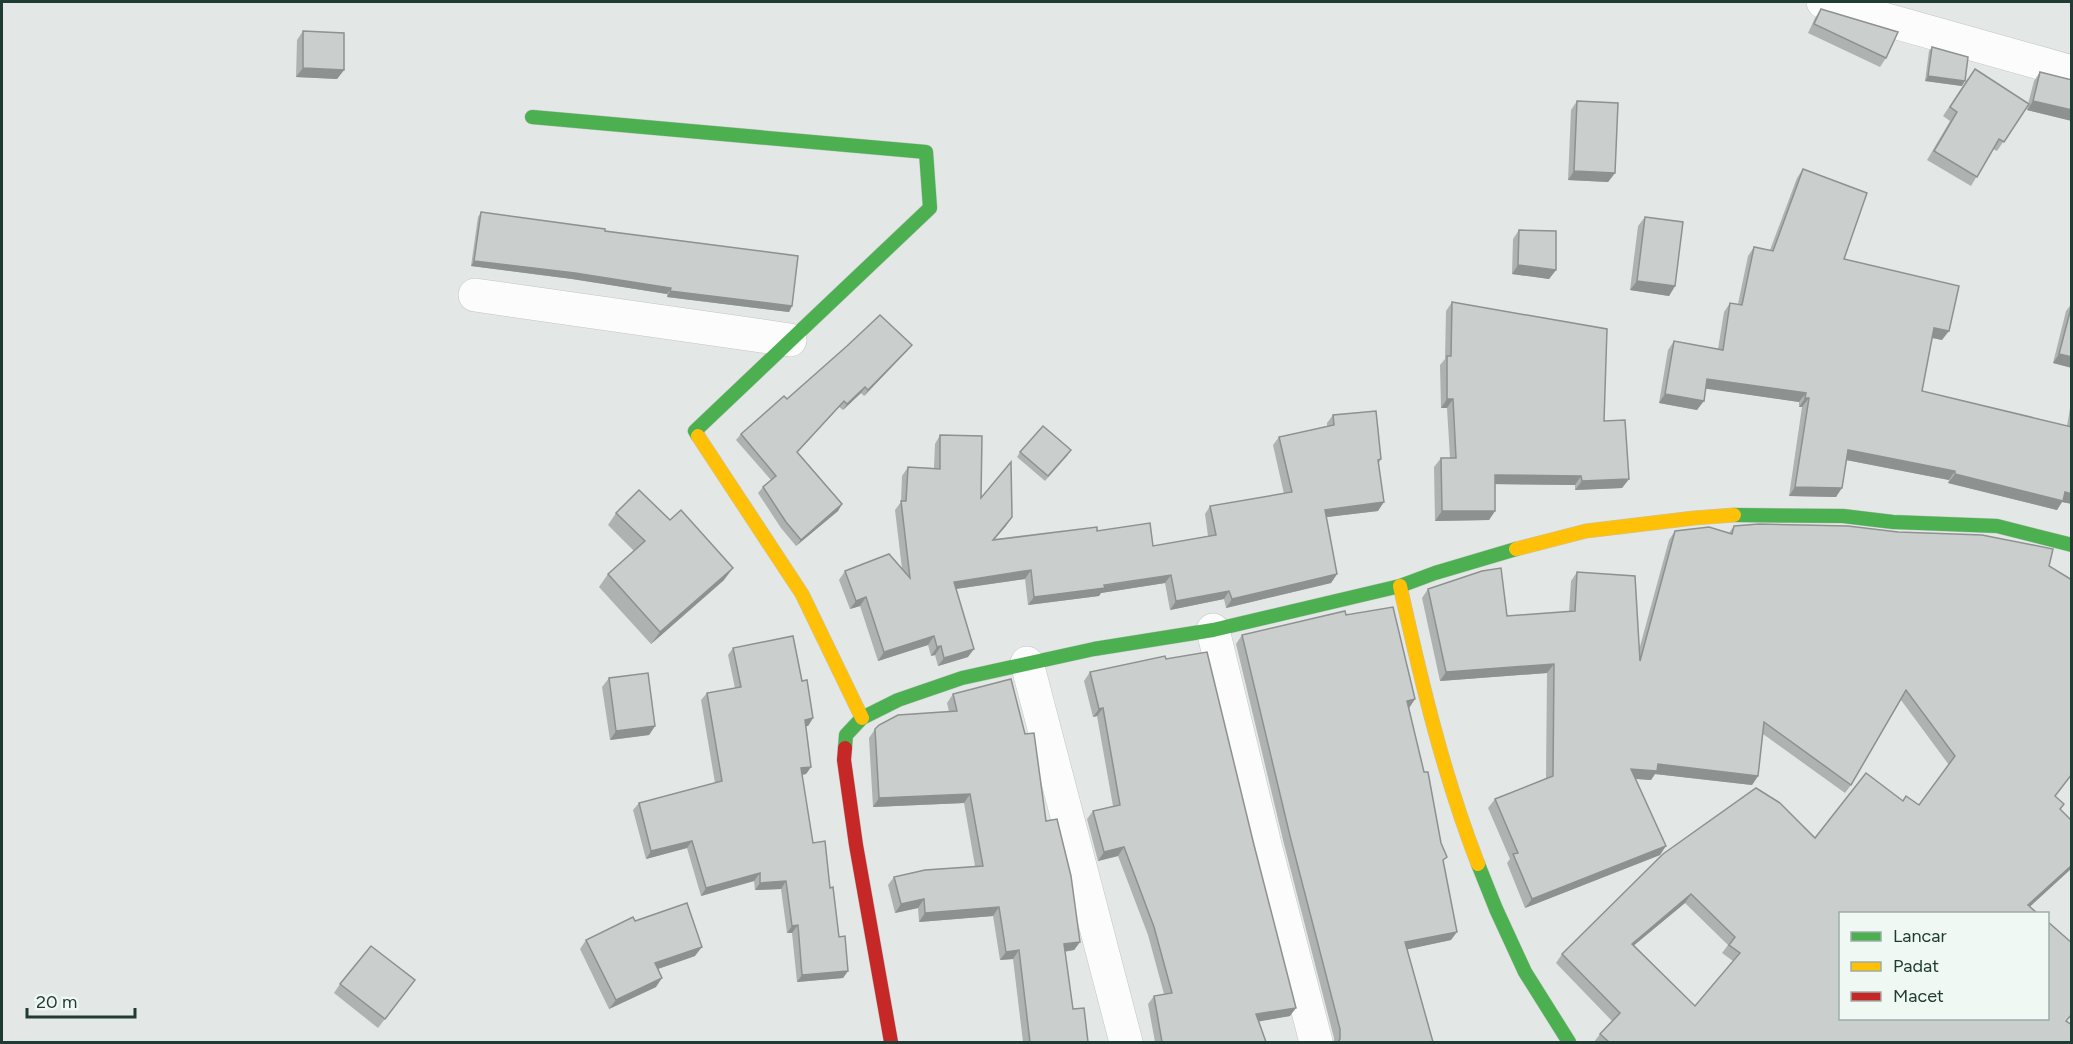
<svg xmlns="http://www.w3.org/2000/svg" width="2073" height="1044" font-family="Figtree,sans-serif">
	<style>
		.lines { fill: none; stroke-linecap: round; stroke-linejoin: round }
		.street-casing { stroke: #c0c5c3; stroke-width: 34 }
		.fast-casing { stroke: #bec6c3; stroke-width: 15 }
		.slow-casing { stroke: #bec6c3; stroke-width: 15 }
		.jam-casing { stroke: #bec6c3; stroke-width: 15 }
		.street { stroke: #fbfcfb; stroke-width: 33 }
		.fast { stroke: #4caf50; stroke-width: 14 }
		.slow { stroke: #ffc107; stroke-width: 14 }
		.jam { stroke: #c62828; stroke-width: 14 }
		.wall { fill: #aeb2b0; fill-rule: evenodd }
		.shaded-wall { fill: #8d9190 }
		.building { fill: #cacfcd; stroke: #8d9190; stroke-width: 1.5; fill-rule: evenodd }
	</style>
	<rect width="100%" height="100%" fill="#e3e8e6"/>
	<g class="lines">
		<defs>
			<g id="street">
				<path d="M1823,2l249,70"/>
				<path d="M475,295l315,45"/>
				<path d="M1213,630l53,219 50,193"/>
				<path d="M1027,663l99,379"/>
			</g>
			<g id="fast">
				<path d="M532,117l394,35 4,56 -235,223 3,5"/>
				<path d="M1734,515l109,1 50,6 104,4 75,19"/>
				<path d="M845,748l1,-13 16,-17 36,-18 64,-22 132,-29 119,-19 187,-44 35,-13 81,-24"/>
				<path d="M1478,864l18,45 29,63 44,70"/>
			</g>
			<g id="slow">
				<path d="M698,436l104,158 60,124"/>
				<path d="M1516,549l70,-18 108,-13 40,-3"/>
				<path d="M1400,586c21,94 43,188 78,278"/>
			</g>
			<path id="jam" d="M845,748l-1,12 12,85 35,197"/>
		</defs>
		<use href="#street" class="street-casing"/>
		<use href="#fast" class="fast-casing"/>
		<use href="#slow" class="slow-casing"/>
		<use href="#jam" class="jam-casing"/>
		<use href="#street" class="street"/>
		<use href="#fast" class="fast"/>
		<use href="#slow" class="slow"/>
		<use href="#jam" class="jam"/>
	</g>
	<g class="wall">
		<path d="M1821,9l65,49 -6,9 -72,-34 7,-15z"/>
		<path d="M303,31l41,39 -7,9 -41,-2 1,-37z"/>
		<path d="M1932,47l30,39 -37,-5 4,-30z"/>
		<path d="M2040,72l32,8v41l-45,-11 1,-5 -31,46 -4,-2 -22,37 -44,-26 23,-39 -7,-5 25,-38 60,26 6,-23z"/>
		<path d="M1577,101l38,72 -7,9 -40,-2 3,-70z"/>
		<path d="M1803,169l41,90 98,81 -10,-2 -10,53 145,35 5,-30v108l-10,-2 -5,8 -109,-27 1,-3 -103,-20 -10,37 -47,-1 13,-89h-3v-5l-93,-14 -9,22 -38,-7 9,-53 6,-9 44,8 6,-37 6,-9 8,1 10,-48 6,-9 16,3 27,-72z"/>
		<path d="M481,212l124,19 187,75 -3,6 -122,-15v-3l-95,-15 -101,-13 7,-49z"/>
		<path d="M1645,217l30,69 -6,10 -39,-6 8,-64z"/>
		<path d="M1519,230l37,40 -7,9 -37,-5 1,-35z"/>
		<path d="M1452,302l152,119 25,58 -7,9 -47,2v-5l-80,-1v27l-6,9 -54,1 -1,-54 7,-9h9l-3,-50h-6l-1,-43 5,-6 1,-48z"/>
		<path d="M2072,303v65l-19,-5 13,-52z"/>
		<path d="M907,351l-43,45 -3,-3 -18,17 -4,-3 -42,46 45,51 -4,7 -42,35 -15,-18 -23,-35 5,-6 8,-7 -35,-40 5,-6 46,-35z"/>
		<path d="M1333,415l48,44 -2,4 -1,48 -52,6 11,57 -6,9 -105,25 -2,-9 -54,11 -5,-27 -64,10 -2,3 -71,9 -3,-26 -69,10 12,68 -30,9 -3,-11 -4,1 -3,-11 -50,16 -18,-55 -10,3 -11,-29 6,-9 57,-2 -7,-59 6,-8 1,-26 6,-9 26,1 1,-24 5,-9 41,63 31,19 -18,22 103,-8 56,15 55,-10 -3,-22 5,-8 74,-12 -11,-49 6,-8 48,-11v-3z"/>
		<path d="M1020,452l48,3 -23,26 -28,-24z"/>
		<path d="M616,513l108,67 -73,64 -52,-57 9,-13 26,-23 -26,-26z"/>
		<path d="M1734,526l315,40 6,230 6,14 11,58 -42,38 37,116 5,20h-478l6,-8 12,-13 -56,-58 6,-9 101,-100 152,-16 88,-37 16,4 30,-40 -48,-65 -50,85 -6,8 -82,-59 -5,42 -6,9 -97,-11 -4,6 -16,-1 25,76 -135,53 -18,-45 3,-4 -22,-51 7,-9 51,-21 1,-105 -107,8 -18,-83 6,-9 79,27 62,-4 2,-31 6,-9 62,78 30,-110 6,-9 54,2zM1685,903l43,42 -6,8 11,8 -38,45 -61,-61z"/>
		<path d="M1346,615l69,84 -6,9 34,155 8,77 -44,9 26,93h-99v-4l-50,-194 -48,-200 6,-9z"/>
		<path d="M733,648l69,33 11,37 -5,8h-2l5,41 -5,7 -4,1 11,68 17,45 9,49 9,34 -5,7 -46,4 -5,-49h-5l-6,-44 -26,1 -1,-9 -53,15 -14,-48 -41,11 -13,-49 6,-7 76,-20 -14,-83 6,-7 28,-5 -7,-33z"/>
		<path d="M1090,672l200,344 -32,5 8,21h-111l-7,-38 6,-8 10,-2 -16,-59 -30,-79 -20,5 -11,-42 6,-8 20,-5 -16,-90 -4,1 -9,-36z"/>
		<path d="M609,678l46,48 -6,9 -39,5 -8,-53z"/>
		<path d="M953,694l93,127 34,121 -6,8 -9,2 8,57 15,33h-65l-10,-83 -13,1 -7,-44 -74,6 -1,-14 -23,5 -7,-28 6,-8 81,-11 -11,-63 -91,4 -4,-69 6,-9 74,-17 -2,-9z"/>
		<path d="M635,921l60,35 -37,13 -2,18 -47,22 -29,-60 6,-9z"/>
		<path d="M340,984l68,5 -30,39 -44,-35z"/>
	</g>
	<g class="shaded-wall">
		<path d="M303,68l41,2 -7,9 -41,-2z"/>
		<path d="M1928,76l37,5 -3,5 -37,-5z"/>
		<path d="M2033,101l39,9v11l-45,-11z"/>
		<path d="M1574,171l41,2 -7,9 -40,-2z"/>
		<path d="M474,261l101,12 96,15 -4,6 -95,-15 -101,-13z"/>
		<path d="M1518,265l38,5 -7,9 -37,-5z"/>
		<path d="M1637,281l38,5 -6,10 -39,-6z"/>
		<path d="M670,291l122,15 -3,6 -122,-15z"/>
		<path d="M1934,328l15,3 -7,9 -14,-3z"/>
		<path d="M912,345l-5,6 -43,45 4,-6z"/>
		<path d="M2059,354l13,3v11l-19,-5z"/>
		<path d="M1707,379l99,14 -7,9 -98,-14z"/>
		<path d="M865,387l-4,6 -18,17 4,-6z"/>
		<path d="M1665,394l39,7 -7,9 -38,-7z"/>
		<path d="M1805,398h4l-7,9h-3z"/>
		<path d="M1447,399h6l-6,9h-6z"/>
		<path d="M844,401l-5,6 -47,51 5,-6z"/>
		<path d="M1848,450l107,21 -6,9 -108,-21z"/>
		<path d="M1955,474l110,18 7,2v10l-10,-2 -5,8 -109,-27z"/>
		<path d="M1495,475l86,1 -6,9 -87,-1z"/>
		<path d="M1629,479l-7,9 -47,2 7,-9z"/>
		<path d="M1795,487l47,1 -6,9 -47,-1z"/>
		<path d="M1384,502l-6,9 -59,7 6,-8z"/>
		<path d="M842,504l-4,7 -42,35 5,-6z"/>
		<path d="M1442,511h53l-6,9 -54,1z"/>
		<path d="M1012,517l-6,9 -19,22 6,-8z"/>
		<path d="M733,568l-9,12 -73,64 9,-12z"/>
		<path d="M1031,570l-6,9 -77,11 6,-8z"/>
		<path d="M1337,574l-6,9 -105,25 6,-9z"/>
		<path d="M1171,575l-6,8 -64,10 -2,3 -71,9 6,-8z"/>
		<path d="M1229,591l-5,8 -54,11 6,-9z"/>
		<path d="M866,597l-6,9 -10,3 6,-8z"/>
		<path d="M934,636l-6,9 -50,16 6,-9z"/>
		<path d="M941,646l-6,9 -4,1 6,-9z"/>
		<path d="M974,649l-6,8 -30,9 6,-8z"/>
		<path d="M1554,664l-7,9 -107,8 6,-9z"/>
		<path d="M1415,699l-6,9 -8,1 6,-8z"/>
		<path d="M1103,708l-6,8 -4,1 6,-8z"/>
		<path d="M813,718l-5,8 -9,1 6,-7z"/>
		<path d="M655,726l-6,9 -39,5 6,-9z"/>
		<path d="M1658,764l100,12 -6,9 -97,-11 -4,6 -26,-2 6,-9z"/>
		<path d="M811,767l-5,7 -10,2 5,-8z"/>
		<path d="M970,794l-6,9 -91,4 6,-9z"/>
		<path d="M692,841l-5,7 -41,11 5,-8z"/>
		<path d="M1666,846l-6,9 -135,53 7,-9z"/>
		<path d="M1124,847l-6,9 -20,5 6,-9z"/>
		<path d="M2072,865v3l-50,46 6,-9z"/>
		<path d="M760,873l-6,8 -53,15 5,-8z"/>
		<path d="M786,881l-5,8 -26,1 5,-7z"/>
		<path d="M1691,894l-6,9 -59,49 6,-8z"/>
		<path d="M924,899l-6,9 -23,5 6,-9z"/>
		<path d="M999,907l-6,9 -74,6 6,-9z"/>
		<path d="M798,925l-6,8h-5l5,-7z"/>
		<path d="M1457,932l-6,8 -51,11 5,-9z"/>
		<path d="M1080,942l-6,8 -16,2 6,-8z"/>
		<path d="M702,947l-7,9 -46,16 6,-9z"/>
		<path d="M1019,950l-6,9 -13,1 6,-8z"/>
		<path d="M848,971l-5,7 -46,4 5,-7z"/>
		<path d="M662,978l-6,9 -47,22 7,-9z"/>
		<path d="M1296,1008l-6,8 -40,7 6,-9z"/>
	</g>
	<g class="building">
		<path d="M1821,9l77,23 -12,26 -72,-34z"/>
		<path d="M303,31l41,2v37l-41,-2z"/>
		<path d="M1932,47l36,10 -3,24 -37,-5z"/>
		<path d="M1975,69l54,35 -25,38 -5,-3 -22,38 -43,-26 23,-39 -7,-5z"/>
		<path d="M2040,72l32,8v30l-39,-9z"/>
		<path d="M1577,101l41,2 -3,70 -41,-2z"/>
		<path d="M1803,169l64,24 -23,66 115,27 -10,45 -15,-3 -12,63 150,36v67l-7,-2 -2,9 -108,-27v-3l-107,-21 -6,38 -47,-1 14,-89h-4l1,-5 -99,-14 -3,22 -39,-7 9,-53 49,9 7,-47 12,2 12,-58 19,4z"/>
		<path d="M481,212l124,17v2l193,25 -6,50 -122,-15 1,-3 -96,-15 -101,-12z"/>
		<path d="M1645,217l38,5 -8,64 -38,-5z"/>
		<path d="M1519,230l37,1v39l-38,-5z"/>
		<path d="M1452,302l155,27 -3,92 21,-1 4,59 -47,2 -1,-5 -86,-1v36h-53l-1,-53h15l-3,-59h-6v-43h4z"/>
		<path d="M2072,304v53l-13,-3z"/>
		<path d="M880,315l32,30 -44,45 -3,-3 -18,17 -3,-3 -47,51 45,52 -41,36 -15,-18 -23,-35 13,-11 -35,-42 43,-38 3,3 60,-53z"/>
		<path d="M1376,411l5,48 -3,1 6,42 -59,8 12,64 -105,25 -3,-8 -53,10 -5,-26 -67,10 1,3 -71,9 -3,-27 -77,12 20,67 -30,9 -3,-12 -4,1 -3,-11 -50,16 -18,-55 -10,4 -11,-30 44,-17 21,24 -9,-77h5l2,-34 32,2v-34l42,1 -1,62 30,-36 1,55 -19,23 104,-13v4l53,-8 3,23 63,-11 -6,-29 82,-14 -13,-55 55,-12 -1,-10z"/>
		<path d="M1043,426l28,24 -23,26 -28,-24z"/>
		<path d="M639,490l31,30 11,-10 52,58 -73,64 -52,-58 37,-33 -29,-28z"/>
		<path d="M1759,524l89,2 50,6 84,3 71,14 -4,17 23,14v194l-17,22 9,8 -4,5 12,12v44l-44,40 10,9h-198v104h208v-96l24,21v71l-6,7 6,4v17h-463l-9,-8 20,-21 -58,-59 101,-100 93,-66 24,15 35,35 51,-65 37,28 3,-5 13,9 36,-49 -49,-66 -55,95 -87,-63 -6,54 -100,-12 -1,7 -26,-2 35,77 -134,53 -19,-45 5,-1 -23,-54 58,-23 1,-112 -108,8 -18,-83 54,-18 19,-3 6,48 68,-5 2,-39 58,4 5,85 35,-130 34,-4 23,7 2,-8zM1691,894l44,43 -6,8 11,8 -45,53 -63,-62z"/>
		<path d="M1393,607l22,92 -8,2 17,71h4l13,71 6,14 -4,3 14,72 -52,10 28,100h-95l2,-3v-10l-50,-193 -48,-201 103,-24 1,4z"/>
		<path d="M793,636l9,45 5,-1 6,38 -8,2 6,47 -10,1 12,75 12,-2 5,47 3,-1 6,50 6,-1 3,35 -46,4 -4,-50 -6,1 -6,-45 -26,2v-10l-54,15 -14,-47 -41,10 -12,-48 83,-22 -15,-88 34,-6 -8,-39z"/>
		<path d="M1207,652l47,193 42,163 -40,6 10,28h-104l-8,-46 18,-3 -18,-66 -30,-80 -20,5 -11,-41 27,-6 -17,-97 -4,1 -9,-37 75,-16 1,3z"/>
		<path d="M648,673l7,53 -39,5 -7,-53z"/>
		<path d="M1011,679l14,55 9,-1 12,88 11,-2 14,57 9,66 -16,2 9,65 11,-1 4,34h-58l-11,-92 -13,2 -7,-45 -74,6 -1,-14 -23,5 -7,-27 31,-7 58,-4 -13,-72 -91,4 -4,-69 4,-4 19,-10 59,-4 -4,-17z"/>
		<path d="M687,903l15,44 -47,16 7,15 -46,22 -30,-60 47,-23 2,4z"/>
		<path d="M371,946l44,34 -30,39 -45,-35z"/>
	</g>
	<rect width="2073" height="1044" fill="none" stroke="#203b34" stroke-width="6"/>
	<rect x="1839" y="912" width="210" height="108" fill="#f0f8f4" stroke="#9daca7" stroke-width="1.5"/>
	<rect x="1851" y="932" width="30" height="9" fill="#4caf50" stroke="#9daca7" stroke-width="1.5"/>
	<text x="1893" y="942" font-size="18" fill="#203b34">Lancar</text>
	<rect x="1851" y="962" width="30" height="9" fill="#ffc107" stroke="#9daca7" stroke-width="1.5"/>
	<text x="1893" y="972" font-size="18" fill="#203b34">Padat</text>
	<rect x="1851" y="992" width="30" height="9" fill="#c62828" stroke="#9daca7" stroke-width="1.5"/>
	<text x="1893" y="1002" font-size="18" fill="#203b34">Macet</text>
	<path d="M27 1008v9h108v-9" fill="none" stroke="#203b34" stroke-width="3"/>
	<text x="36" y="1008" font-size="18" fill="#203b34" stroke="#f0f8f4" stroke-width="4.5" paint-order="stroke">20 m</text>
</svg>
